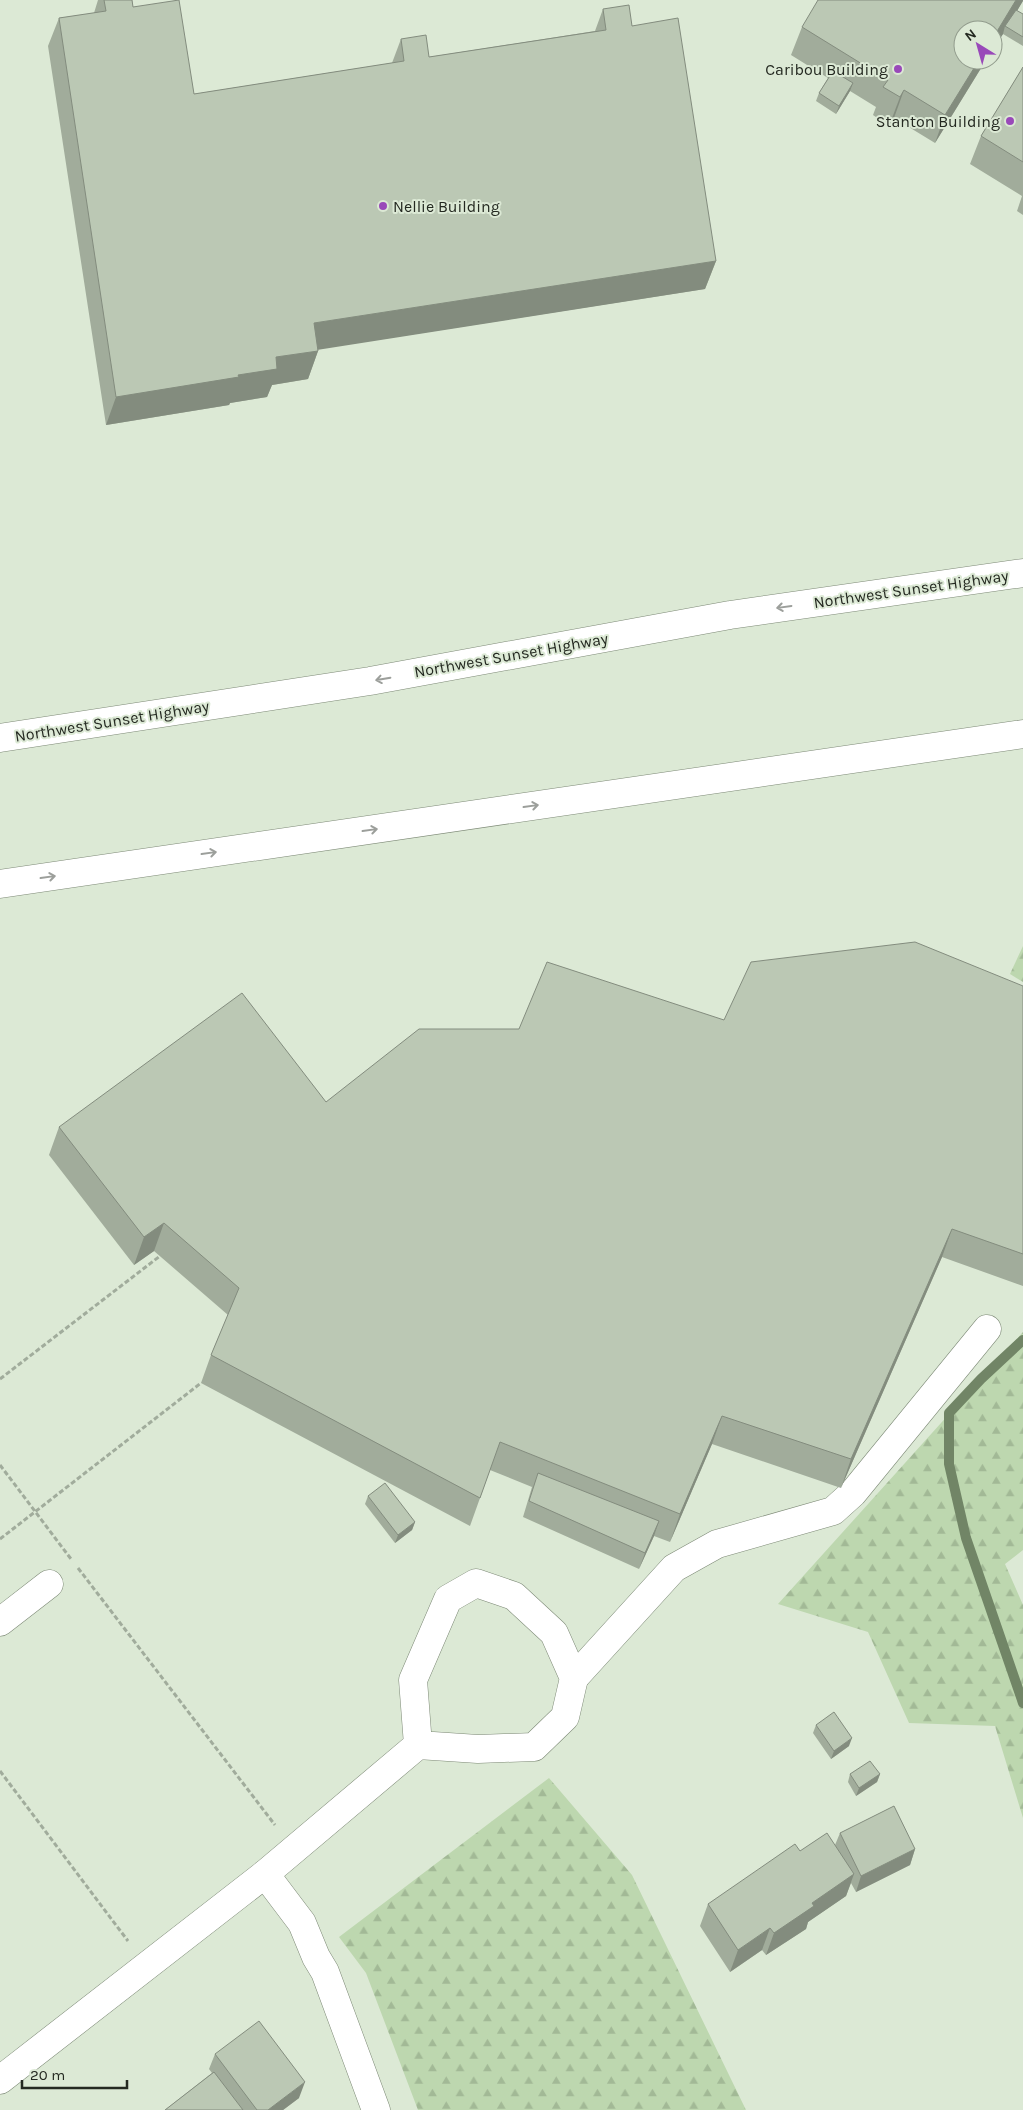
<svg xmlns="http://www.w3.org/2000/svg" width="1023" height="2110" font-family="Karla,sans-serif">
	<style>
		.forest { fill: url(#forest-firs) }
		.lines { fill: none; stroke-linecap: round; stroke-linejoin: round }
		.stream { stroke: #718566; stroke-width: 10 }
		.minor-casing { stroke: #7d8976; stroke-width: 29 }
		.highway-casing { stroke: #7d8976; stroke-width: 29 }
		.path { stroke: #a1ac9c; stroke-width: 3; stroke-dasharray: 5 2.5; stroke-linecap: butt }
		.minor { stroke: #fff; stroke-width: 28 }
		.highway { stroke: #fff; stroke-width: 28 }
		.wall { fill: #a1ac9b }
		.shaded-wall { fill: #838c7e }
		.building { fill: #bbc8b4; stroke: #838c7e }
		.oneway { stroke: #9c9f9b }
		.poi-dot { fill: #9949b9; stroke: #dce9d5; stroke-width: 2 }
		.labels { text-anchor: middle; dominant-baseline: central; stroke-width: 4; stroke-linejoin: round; paint-order: stroke }
		.poi-label { font-size: 16px; fill: #242921; stroke: #dce9d5; text-anchor: end }
		.street-label { font-size: 16px; fill: #242921; stroke: #dce9d5 }
	</style>
	<defs>
		<pattern id="forest-firs" width="22" height="20" patternUnits="userSpaceOnUse" patternTransform="scale(1.25)"><rect width="22" height="20" fill="#bdd7af"/><path d="M5 1l3.5 6h-7zM16 11l3.5 6h-7z" fill="#a2b996"/></pattern>
	</defs>
	<rect width="100%" height="100%" fill="#dce9d5"/>
	<g class="forest">
		<path d="M1023,946v36l-13,-8z"/>
		<path d="M1023,1332v218l-18,14 18,41v213l-28,-92 -86,-3 -41,-91 -90,-28z"/>
		<path d="M549,1778l83,97 114,235h-328l-52,-137 -27,-36z"/>
	</g>
	<g class="lines">
		<path class="stream" d="M1023,1340l-42,39 -32,34v51l17,74 57,165"/>
		<defs>
			<g id="minor">
				<path d="M0,1622l49,-38"/>
				<path d="M574,1678l100,-110 43,-24 116,-33 20,-18 134,-164"/>
				<path d="M265,1874l37,49 14,34 9,15 51,138"/>
				<path d="M0,2080l265,-206 153,-129 60,4 56,-2 31,-30 9,-39 -20,-45 -40,-37 -38,-13 -28,16 -35,81 5,65"/>
			</g>
			<g id="highway">
				<path d="M0,738l370,-57 360,-66 293,-42"/>
				<path d="M0,884l1023,-150"/>
			</g>
		</defs>
		<use href="#minor" class="minor-casing"/>
		<use href="#highway" class="highway-casing"/>
		<g class="path">
			<path d="M0,1379l160,-123"/>
			<path d="M0,1465l71,94"/>
			<path d="M0,1539l201,-156"/>
			<path d="M78,1568l197,257"/>
			<path d="M0,1771l128,170"/>
		</g>
		<use href="#minor" class="minor"/>
		<use href="#highway" class="highway"/>
	</g>
	<g class="wall">
		<path d="M98,0h34l1,7 61,87 198,-31 9,-24 28,18 166,-26 8,-22 29,17 84,235 -11,28 -387,60v2l-10,28 -36,6 -5,12 -37,6 -1,2 -123,20 -58,-379 11,-28 35,-5z"/>
		<path d="M1023,0l-6,11 6,3v32l-20,-12 -10,15v-19l-7,30 -51,83 -41,-25 -5,8 -16,-11 3,-8 -26,-16 -14,23 -20,-13 3,-8 9,-15 -37,-23 11,-28z"/>
		<path d="M1023,67v148l-6,-4 5,-15 -52,-32 11,-28z"/>
		<path d="M1023,986v300l-81,-29 -101,231 -129,-44 -42,98 -16,-6 -15,33 -116,-52 9,-30 -42,-17 -20,56 -269,-143 10,-28 17,-40 -74,-64 -20,14 -85,-110 10,-28 267,-25 193,-73 205,-9z"/>
		<path d="M368,1496l47,26 -3,8 -17,13 -30,-39z"/>
		<path d="M816,1725l33,21 -18,13 -18,-26z"/>
		<path d="M850,1774h30l-3,8 -21,14 -8,-14z"/>
		<path d="M840,1833l75,16 -5,16 -54,27 -5,-9 -5,13 -38,26 -2,7 -40,26 -4,-5 -32,22 -30,-46 8,-22 92,-53 35,-6z"/>
		<path d="M215,2054l84,44 -16,12h-118l47,-37 -3,-4z"/>
	</g>
	<g class="shaded-wall">
		<path d="M1016,0h7v1l-16,26 -2,-1 -2,8 -10,15v-11z"/>
		<path d="M979,60h7l-51,83 10,-28z"/>
		<path d="M853,83l-3,8 -14,23 3,-8z"/>
		<path d="M904,90l-10,28 -5,8 11,-29z"/>
		<path d="M716,261l-11,28 -401,63 10,-29z"/>
		<path d="M318,351l-10,28 -36,6 -5,12 -37,6 -1,2 -123,20 10,-28 122,-22 38,-18z"/>
		<path d="M164,1223l-10,28 -20,14 10,-28z"/>
		<path d="M952,1229l-10,28 -101,231 10,-29z"/>
		<path d="M722,1416l-10,28 -42,98 10,-28z"/>
		<path d="M659,1521l-5,15 -15,33 6,-16z"/>
		<path d="M415,1522l-3,8 -17,13 3,-8z"/>
		<path d="M852,1738l-3,8 -18,13 3,-8z"/>
		<path d="M880,1774l-3,8 -21,14 3,-8z"/>
		<path d="M915,1849l-5,16 -54,27 5,-16z"/>
		<path d="M854,1874l-8,22 -38,26 -2,7 -40,26 8,-22 38,-30z"/>
		<path d="M770,1928l-8,22 -32,22 8,-22z"/>
		<path d="M305,2082l-6,16 -16,12h-15z"/>
	</g>
	<g class="building">
		<path d="M104,0h28l1,7 46,-7 15,94 210,-33 -3,-22 25,-4 3,22 177,-27 -3,-21 26,-4 3,21 46,-8 38,243 -402,62 4,28 -42,6 1,12 -39,6 1,2 -123,20 -57,-379 47,-7z"/>
		<path d="M818,0h198l-23,38v-8h-30v30h16l-34,55 -41,-25 -4,7 -17,-10 5,-7 -86,-53z"/>
		<path d="M1016,10l7,4v23l-18,-11z"/>
		<path d="M1023,67v95l-42,-26z"/>
		<path d="M833,71l20,12 -14,23 -20,-13z"/>
		<path d="M915,942l108,44v268l-71,-25 -101,230 -129,-43 -42,98 -180,-72 -20,56 -269,-143 28,-67 -75,-65 -20,14 -85,-110 183,-134 84,109 93,-73h100l28,-67 177,58 27,-58z"/>
		<path d="M538,1473l121,48 -14,32 -116,-52z"/>
		<path d="M385,1483l30,39 -17,13 -30,-39z"/>
		<path d="M834,1712l18,26 -18,13 -18,-26z"/>
		<path d="M870,1761l10,13 -21,14 -9,-14z"/>
		<path d="M894,1806l21,43 -54,27 -21,-43z"/>
		<path d="M827,1833l27,41 -42,29 2,3 -40,27 -4,-5 -32,22 -30,-46 87,-60 5,7z"/>
		<path d="M259,2021l46,61 -37,28h-11l-42,-56z"/>
		<path d="M214,2072l29,38h-78z"/>
	</g>
	<defs><path id="oneway-shaft" d="M-6 0H5M1.5-3L5.5 0L1.5 3" fill="none" stroke-width="1.6" stroke-linecap="round" stroke-linejoin="round" transform="scale(1.25)"/></defs>
	<g class="oneway">
		<use href="#oneway-shaft" transform="translate(784 607) rotate(172)"/>
		<use href="#oneway-shaft" transform="translate(383 679) rotate(170)"/>
		<use href="#oneway-shaft" transform="translate(531 806) rotate(-8)"/>
		<use href="#oneway-shaft" transform="translate(370 830) rotate(-8)"/>
		<use href="#oneway-shaft" transform="translate(209 853) rotate(-8)"/>
		<use href="#oneway-shaft" transform="translate(48 877) rotate(-8)"/>
	</g>
	<g class="poi-dot">
		<circle cx="898" cy="69" r="5"/>
		<circle cx="1010" cy="121" r="5"/>
		<circle cx="383" cy="206" r="5"/>
	</g>
	<g class="labels">
		<g class="poi-label">
			<text x="888" y="69">Caribou Building</text>
			<text x="1000" y="121">Stanton Building</text>
			<text x="393" y="206" text-anchor="start">Nellie Building</text>
		</g>
		<g class="street-label">
			<text transform="translate(911 589) rotate(-8)">Northwest Sunset Highway</text>
			<text transform="translate(511 655) rotate(-10)">Northwest Sunset Highway</text>
			<text transform="translate(112 721) rotate(-9)">Northwest Sunset Highway</text>
		</g>
	</g>
	<g transform="translate(978 45) rotate(323)"><circle r="24" fill="#dce9d5" stroke="#929c8d"/>
	<path d="M0-4L9 19L0 12L-9 19Z" fill="#9949b9"/>
	<text y="-8" font-size="14" font-weight="bold" text-anchor="middle" fill="#242921">N</text>
	</g>
	<path d="M22 2080v8h105v-8" fill="none" stroke="#242921" stroke-width="2.5"/>
	<text x="30" y="2080" font-size="15" fill="#242921" stroke="#dce9d5" stroke-width="4" paint-order="stroke">20 m</text>
</svg>
